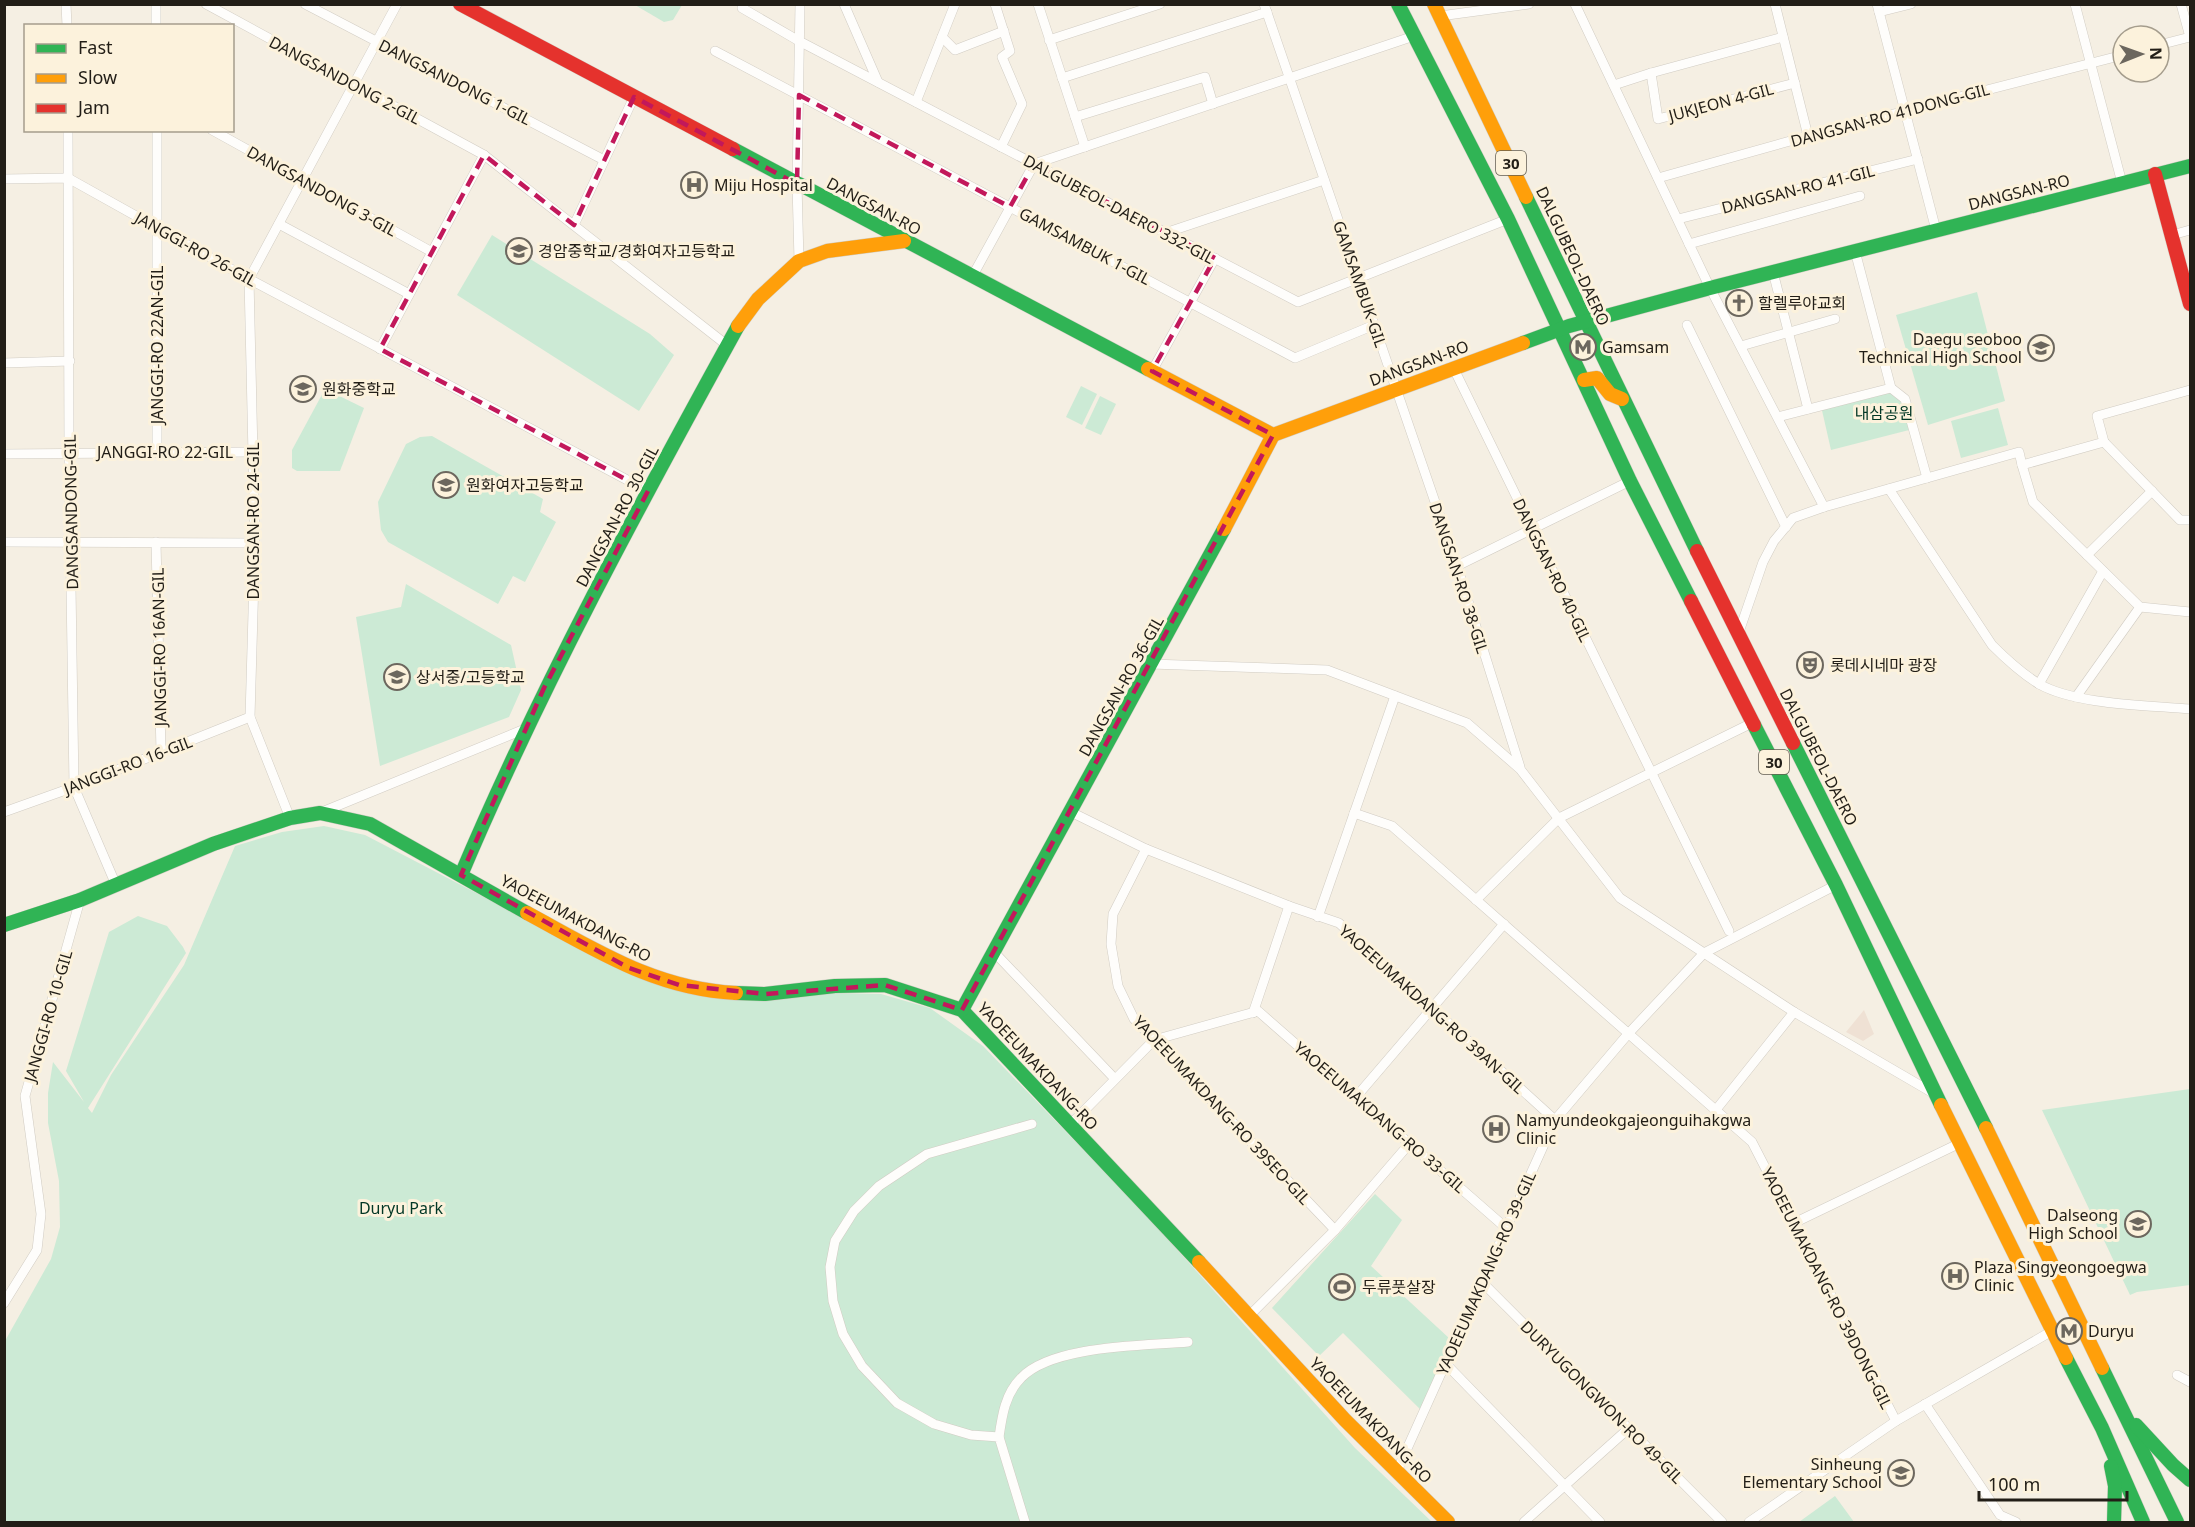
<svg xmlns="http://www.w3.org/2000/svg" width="2195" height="1527" font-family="'Noto Sans','Noto Sans KR',sans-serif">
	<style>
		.commercial { fill: #efe1d4 }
		.green { fill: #ccead5 }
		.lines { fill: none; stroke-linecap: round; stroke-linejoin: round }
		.street-casing { stroke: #d1ccc3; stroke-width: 10 }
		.fast-casing { stroke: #d1ccc3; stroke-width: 15 }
		.slow-casing { stroke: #d1ccc3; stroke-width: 15 }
		.jam-casing { stroke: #d1ccc3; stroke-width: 15 }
		.street { stroke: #fefdfb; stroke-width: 9 }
		.fast { stroke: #30b455; stroke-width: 14 }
		.slow { stroke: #ff9f0a; stroke-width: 14 }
		.jam { stroke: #e5322d; stroke-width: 14 }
		.marked { fill: none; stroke: #c2185b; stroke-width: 4.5; stroke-dasharray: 12 8; stroke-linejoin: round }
		.labels { text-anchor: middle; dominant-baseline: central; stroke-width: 6; stroke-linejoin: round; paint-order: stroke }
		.shield { fill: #fcf2dc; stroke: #635e52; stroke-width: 1.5 }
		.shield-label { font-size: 15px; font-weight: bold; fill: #221e17 }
		.street-label { font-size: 16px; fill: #221e17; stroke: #fcf2dc }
		.poi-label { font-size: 16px; fill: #221e17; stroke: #fcf2dc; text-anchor: start }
		.park-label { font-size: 16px; fill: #023725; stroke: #fcf2dc }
	</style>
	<rect width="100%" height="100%" fill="#f5efe3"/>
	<path class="commercial" d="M1864,1010l10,24 -11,7 -17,-9z"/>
	<g class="green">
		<path d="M635,5h47l-9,15 -9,2z"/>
		<path d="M492,235l158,99 24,21 -35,56 -182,-116z"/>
		<path d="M1977,292l28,109 -77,24 -32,-110z"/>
		<path d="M1081,386l16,8 -15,31 -16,-8z"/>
		<path d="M1891,388l14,11 8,30 -82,21 -10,-44z"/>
		<path d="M325,389l39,19 -24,63h-43l-5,-3v-18z"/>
		<path d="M1100,396l16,8 -15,31 -16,-7z"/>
		<path d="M1998,408l10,37 -47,13 -10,-37z"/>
		<path d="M432,436l111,63 -3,13 16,10 -31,60 -12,-6 -15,28 -110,-62 -7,-12 -3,-28 28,-58 14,-7z"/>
		<path d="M406,584l105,61 10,45 -12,27 -129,49 -24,-149 45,-10z"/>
		<path d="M324,826l41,9 150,78 160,77 39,8 52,3 65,-8 50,1 49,14 53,38 154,159 218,243 77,74h-1427v-181l46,-82 9,-32 -1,-46 -11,-58v-30l5,-31 31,40 -18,-31 43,-139 29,-16 29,10 16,21 3,6 -98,155 4,5 19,-38 73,-110 51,-119 47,-14z"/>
		<path d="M2190,1089v196l-53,7 -7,3 -88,-185z"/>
		<path d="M1375,1194l27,26 -31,46 79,73 -27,73 -80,-79 -24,23 -47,-48z"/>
		<path d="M1835,1496l19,26h-55z"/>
	</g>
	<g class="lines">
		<defs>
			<g id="street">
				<path d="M66,4l1,22"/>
				<path d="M156,4v22"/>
				<path d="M206,4l278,151 244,191"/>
				<path d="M305,4l299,156"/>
				<path d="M844,4l34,78"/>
				<path d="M995,4l15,47 -8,6 20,47 -21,43"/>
				<path d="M1038,4l47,143"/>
				<path d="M1264,4l193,562 63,201"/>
				<path d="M1575,4l135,284 114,219"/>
				<path d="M1775,4l33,132"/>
				<path d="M1877,4l59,226"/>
				<path d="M2075,4l47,179"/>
				<path d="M2181,4l9,33"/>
				<path d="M742,8l57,33 499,261 210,-83"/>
				<path d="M1879,12l32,-8"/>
				<path d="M1440,16l89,-12"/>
				<path d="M942,37l13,13 49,-19"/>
				<path d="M1049,40l111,-36"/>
				<path d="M2159,45l31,-8"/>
				<path d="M715,51l580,307 79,-33"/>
				<path d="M1651,73l7,46 137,-36"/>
				<path d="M1062,78l205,-66"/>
				<path d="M1614,85l37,-12 132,-36"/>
				<path d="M916,102l39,-98"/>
				<path d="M1075,117l130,-40 8,27"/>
				<path d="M68,130l1,323 5,334 42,98"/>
				<path d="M157,130v322"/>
				<path d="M212,130l220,122"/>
				<path d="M1658,178l150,-42 315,-81"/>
				<path d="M4,179l64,-1 181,101 399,212"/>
				<path d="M1678,219l240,-60"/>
				<path d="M279,224l130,70"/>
				<path d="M574,225l60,-128"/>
				<path d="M1165,233l159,-53"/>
				<path d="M2172,235l18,-5"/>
				<path d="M1689,244l171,-48"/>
				<path d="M1855,251l36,137 14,11 22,79"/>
				<path d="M799,261l-2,-77 3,-180"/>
				<path d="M1773,272l35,137"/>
				<path d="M972,277l62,-113 380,-128"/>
				<path d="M1687,325l99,202"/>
				<path d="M1741,346l94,-27"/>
				<path d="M380,349l104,-194"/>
				<path d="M4,363l66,-2"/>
				<path d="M1453,367l276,564"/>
				<path d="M1152,371l63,-113"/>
				<path d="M1778,417l113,-29"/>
				<path d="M2104,442l-7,-26 93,-26"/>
				<path d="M2104,442l76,78h10"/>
				<path d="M4,454l249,-2"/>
				<path d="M2022,465l11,37 107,105 50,5"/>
				<path d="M1889,489l103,156c14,14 29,28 47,39 37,21 108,21 151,25"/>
				<path d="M4,542l251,1"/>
				<path d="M156,542l5,210"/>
				<path d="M2087,555l65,-64"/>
				<path d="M1457,566l173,-85"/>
				<path d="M1739,632l24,-70 11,-21 19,-23 31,-11 195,-55 3,13 82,-23"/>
				<path d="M1151,664l176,6 140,53 53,46 100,129 174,114 139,81"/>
				<path d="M2039,684l64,-113"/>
				<path d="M2076,697l64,-90"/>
				<path d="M4,812l70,-25 176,-70"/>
				<path d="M322,812l203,-83"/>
				<path d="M1071,812l75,37 143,57 50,17 216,197"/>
				<path d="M1354,813l38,13 360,316 144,279"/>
				<path d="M290,818l-40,-101 5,-174 -6,-264 148,-275"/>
				<path d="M1146,849l-33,65 -2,30 7,42 16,33 201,211"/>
				<path d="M1476,900l83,-82 195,-96"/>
				<path d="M1318,917l77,-221"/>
				<path d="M994,952l121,127"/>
				<path d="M1253,1013l36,-107"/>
				<path d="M1356,1097l148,-173"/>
				<path d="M1715,1111l79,-99"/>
				<path d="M1070,1125l84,-85 104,-29 248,217"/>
				<path d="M1794,1223l166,-80"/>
				<path d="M1482,1282l240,240"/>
				<path d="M4,1303l33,-53 4,-36 -16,-118 55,-196"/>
				<path d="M1249,1316l86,-86 75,-87"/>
				<path d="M1445,1363l155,159"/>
				<path d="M2177,1375l13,7"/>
				<path d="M1925,1404l75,111 16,7"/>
				<path d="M999,1437c3,-21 6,-43 22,-59 31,-33 123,-32 167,-36"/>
				<path d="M1397,1471l158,-351 73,-86 76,-81 132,-68"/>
				<path d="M1025,1522l-26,-85 -28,-2 -37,-11 -37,-21 -35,-37 -19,-32 -10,-33 -3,-34 5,-26 19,-30 25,-25 48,-32 105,-30"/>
				<path d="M1524,1522l104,-93"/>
				<path d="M1749,1522l147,-101 156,-90"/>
			</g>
			<g id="fast">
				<path d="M1398,4l110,215 122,262 61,120"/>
				<path d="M733,149l415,220"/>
				<path d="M1526,197l171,354"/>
				<path d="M1523,343l46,-17 141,-38 480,-122"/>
				<path d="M1754,725l82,160 105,220"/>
				<path d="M1793,743l193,385"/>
				<path d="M461,875c80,-189 178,-369 277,-549"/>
				<path d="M4,925l76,-25 133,-56 77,-26 30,-5 50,11 157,89"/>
				<path d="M736,993l29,1 70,-8 50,-1 77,25 237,252"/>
				<path d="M962,1010l262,-481"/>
				<path d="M2066,1358l36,70 41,94"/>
				<path d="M2102,1368l75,154"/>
				<path d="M2136,1425l37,40 17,15"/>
				<path d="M2111,1466l4,20 -1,36"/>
			</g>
			<g id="slow">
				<path d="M1434,4l92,193"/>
				<path d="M738,326l20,-27 41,-38 28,-10 77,-10"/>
				<path d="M1148,369l125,66 250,-92"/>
				<path d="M1584,380l13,-2 13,16 12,5"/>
				<path d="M1224,529l49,-94"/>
				<path d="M527,913c69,37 128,76 209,80"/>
				<path d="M1941,1105l125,253"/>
				<path d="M1986,1128l116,240"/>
				<path d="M1199,1262l146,158 103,102"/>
			</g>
			<g id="jam">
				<path d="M460,4l273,145"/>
				<path d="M2155,174l35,130"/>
				<path d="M1697,551l96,192"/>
				<path d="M1691,601l63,124"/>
			</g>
		</defs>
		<use href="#street" class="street-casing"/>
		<use href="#fast" class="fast-casing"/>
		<use href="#slow" class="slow-casing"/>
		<use href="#jam" class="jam-casing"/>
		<use href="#street" class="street"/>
		<use href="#fast" class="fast"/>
		<use href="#slow" class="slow"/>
		<use href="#jam" class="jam"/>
	</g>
	<path class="marked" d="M799,95l211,112 24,-43 181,94 -63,113 121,64 -311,575 -77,-25 -120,9 -86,-9 -50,-17 -168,-93 83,-187 104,-197 -268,-142 104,-194 90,70 60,-128 163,87z"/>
	<defs>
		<symbol id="hospital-ring" viewBox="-11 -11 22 22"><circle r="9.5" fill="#fcf2dc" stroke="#6c675e" stroke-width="1.5"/><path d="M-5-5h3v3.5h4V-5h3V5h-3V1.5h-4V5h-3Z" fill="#6c675e"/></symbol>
		<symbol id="school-ring" viewBox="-11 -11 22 22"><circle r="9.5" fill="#fcf2dc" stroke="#6c675e" stroke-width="1.5"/><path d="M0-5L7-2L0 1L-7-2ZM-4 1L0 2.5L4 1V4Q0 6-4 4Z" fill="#6c675e"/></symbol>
		<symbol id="church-ring" viewBox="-11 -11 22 22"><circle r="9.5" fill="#fcf2dc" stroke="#6c675e" stroke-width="1.5"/><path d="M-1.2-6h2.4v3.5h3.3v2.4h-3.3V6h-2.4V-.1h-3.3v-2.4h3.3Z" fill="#6c675e"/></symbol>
		<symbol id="metro-ring" viewBox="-11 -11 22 22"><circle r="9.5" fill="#fcf2dc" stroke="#6c675e" stroke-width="1.5"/><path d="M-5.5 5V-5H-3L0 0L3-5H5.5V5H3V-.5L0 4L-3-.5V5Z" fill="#6c675e"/></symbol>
		<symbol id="theatre-ring" viewBox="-11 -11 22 22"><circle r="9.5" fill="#fcf2dc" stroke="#6c675e" stroke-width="1.5"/><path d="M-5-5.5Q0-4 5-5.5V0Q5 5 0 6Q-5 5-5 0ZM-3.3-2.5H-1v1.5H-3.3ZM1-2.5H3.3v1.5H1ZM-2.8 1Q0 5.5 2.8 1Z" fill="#6c675e"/></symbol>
		<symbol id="stadium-ring" viewBox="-11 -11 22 22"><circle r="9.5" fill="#fcf2dc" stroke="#6c675e" stroke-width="1.5"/><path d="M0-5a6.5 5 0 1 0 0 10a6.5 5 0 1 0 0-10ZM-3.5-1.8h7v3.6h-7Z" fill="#6c675e"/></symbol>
	</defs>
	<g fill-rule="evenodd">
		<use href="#hospital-ring" x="679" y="170" width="30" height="30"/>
		<use href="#school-ring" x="504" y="236" width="30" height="30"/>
		<use href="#church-ring" x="1724" y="288" width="30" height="30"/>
		<use href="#metro-ring" x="1568" y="332" width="30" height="30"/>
		<use href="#school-ring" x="2026" y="333" width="30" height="30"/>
		<use href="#school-ring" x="288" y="374" width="30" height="30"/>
		<use href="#school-ring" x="431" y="470" width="30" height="30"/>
		<use href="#theatre-ring" x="1795" y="650" width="30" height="30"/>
		<use href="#school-ring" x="382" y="662" width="30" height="30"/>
		<use href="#hospital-ring" x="1481" y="1114" width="30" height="30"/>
		<use href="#school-ring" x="2123" y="1209" width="30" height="30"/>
		<use href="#hospital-ring" x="1940" y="1261" width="30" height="30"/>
		<use href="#stadium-ring" x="1327" y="1272" width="30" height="30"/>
		<use href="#metro-ring" x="2054" y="1316" width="30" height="30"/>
		<use href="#school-ring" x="1886" y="1458" width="30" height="30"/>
	</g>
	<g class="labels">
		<g class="shield">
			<rect x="1496" y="151" width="30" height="24" rx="4.5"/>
			<rect x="1759" y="750" width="30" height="24" rx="4.5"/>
		</g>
		<g class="shield-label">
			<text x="1511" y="163">30</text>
			<text x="1774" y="762">30</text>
		</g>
		<g class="street-label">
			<text transform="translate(345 80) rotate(28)">DANGSANDONG 2-GIL</text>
			<text transform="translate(455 82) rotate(27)">DANGSANDONG 1-GIL</text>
			<text transform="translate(1721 102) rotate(-15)">JUKJEON 4-GIL</text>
			<text transform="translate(1890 115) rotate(-15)">DANGSAN-RO 41DONG-GIL</text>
			<text transform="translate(1798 189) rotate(-14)">DANGSAN-RO 41-GIL</text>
			<text transform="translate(322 191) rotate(29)">DANGSANDONG 3-GIL</text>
			<text transform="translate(2019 192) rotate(-14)">DANGSAN-RO</text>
			<text transform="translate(874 206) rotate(28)">DANGSAN-RO</text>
			<text transform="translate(1119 209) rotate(28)">DALGUBEOL-DAERO 332-GIL</text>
			<text transform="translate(1085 246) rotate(28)">GAMSAMBUK 1-GIL</text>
			<text transform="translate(196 249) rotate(29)">JANGGI-RO 26-GIL</text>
			<text transform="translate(1573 256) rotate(65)">DALGUBEOL-DAERO</text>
			<text transform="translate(1360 284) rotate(71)">GAMSAMBUK-GIL</text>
			<text transform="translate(157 345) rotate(-90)">JANGGI-RO 22AN-GIL</text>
			<text transform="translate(1419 363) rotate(-20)">DANGSAN-RO</text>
			<text x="165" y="452">JANGGI-RO 22-GIL</text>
			<text transform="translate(71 512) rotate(-91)">DANGSANDONG-GIL</text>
			<text transform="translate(617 516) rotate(-62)">DANGSAN-RO 30-GIL</text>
			<text transform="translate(253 521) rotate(-90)">DANGSAN-RO 24-GIL</text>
			<text transform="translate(1552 570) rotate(64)">DANGSAN-RO 40-GIL</text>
			<text transform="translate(1459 578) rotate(72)">DANGSAN-RO 38-GIL</text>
			<text transform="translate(159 647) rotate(-91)">JANGGI-RO 16AN-GIL</text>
			<text transform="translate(1121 686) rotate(-61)">DANGSAN-RO 36-GIL</text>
			<text transform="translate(1819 757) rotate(63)">DALGUBEOL-DAERO</text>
			<text transform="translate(128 765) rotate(-21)">JANGGI-RO 16-GIL</text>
			<text transform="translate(576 918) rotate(28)">YAOEEUMAKDANG-RO</text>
			<text transform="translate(1432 1009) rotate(42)">YAOEEUMAKDANG-RO 39AN-GIL</text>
			<text transform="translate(48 1016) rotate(-74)">JANGGI-RO 10-GIL</text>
			<text transform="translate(1038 1066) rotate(47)">YAOEEUMAKDANG-RO</text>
			<text transform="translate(1222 1110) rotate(47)">YAOEEUMAKDANG-RO 39SEO-GIL</text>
			<text transform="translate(1380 1117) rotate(41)">YAOEEUMAKDANG-RO 33-GIL</text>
			<text transform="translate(1486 1273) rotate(-66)">YAOEEUMAKDANG-RO 39-GIL</text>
			<text transform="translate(1827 1288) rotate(63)">YAOEEUMAKDANG-RO 39DONG-GIL</text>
			<text transform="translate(1602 1402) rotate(45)">DURYUGONGWON-RO 49-GIL</text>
			<text transform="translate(1371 1420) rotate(46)">YAOEEUMAKDANG-RO</text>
		</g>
		<g class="poi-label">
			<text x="714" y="185">Miju Hospital</text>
			<text x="538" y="251">경암중학교/경화여자고등학교</text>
			<text x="1758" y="303">할렐루야교회</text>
			<text x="2022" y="339" text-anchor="end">Daegu seoboo<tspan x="2022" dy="18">Technical High School</tspan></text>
			<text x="1602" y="347">Gamsam</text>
			<text x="322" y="389">원화중학교</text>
			<text x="466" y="485">원화여자고등학교</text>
			<text x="1830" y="665">롯데시네마 광장</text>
			<text x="416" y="677">상서중/고등학교</text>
			<text x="1516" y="1120">Namyundeokgajeonguihakgwa<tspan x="1516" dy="18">Clinic</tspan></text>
			<text x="2118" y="1215" text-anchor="end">Dalseong<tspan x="2118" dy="18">High School</tspan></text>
			<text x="1974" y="1267">Plaza Singyeongoegwa<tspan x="1974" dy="18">Clinic</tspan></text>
			<text x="1362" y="1287">두류풋살장</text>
			<text x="2088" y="1331">Duryu</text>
			<text x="1882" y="1464" text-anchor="end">Sinheung<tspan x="1882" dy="18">Elementary School</tspan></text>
		</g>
		<g class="park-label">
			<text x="1884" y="413">내삼공원</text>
			<text x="401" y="1208">Duryu Park</text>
		</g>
	</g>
	<rect width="2195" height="1527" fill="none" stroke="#221e17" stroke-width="12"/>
	<rect x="24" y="24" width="210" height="108" fill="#fcf2dc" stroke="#a59d8d" stroke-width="1.5"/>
	<rect x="36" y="44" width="30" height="9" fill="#30b455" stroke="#a59d8d" stroke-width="1.5"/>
	<text x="78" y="54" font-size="18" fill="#221e17">Fast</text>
	<rect x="36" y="74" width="30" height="9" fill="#ff9f0a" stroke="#a59d8d" stroke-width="1.5"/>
	<text x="78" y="84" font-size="18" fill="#221e17">Slow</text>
	<rect x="36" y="104" width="30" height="9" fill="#e5322d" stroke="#a59d8d" stroke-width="1.5"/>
	<text x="78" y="114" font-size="18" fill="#221e17">Jam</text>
	<g transform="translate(2141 54) rotate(89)"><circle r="28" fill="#fcf2dc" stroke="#a59d8d" stroke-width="1.5"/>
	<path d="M0-4.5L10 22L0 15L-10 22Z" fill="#6c675e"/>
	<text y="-9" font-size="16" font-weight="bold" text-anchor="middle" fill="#221e17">N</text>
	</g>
	<path d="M1979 1491v9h148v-9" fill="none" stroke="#221e17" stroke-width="3"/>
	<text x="1988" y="1491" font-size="18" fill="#221e17" stroke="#fcf2dc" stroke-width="4.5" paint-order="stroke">100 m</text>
</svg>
